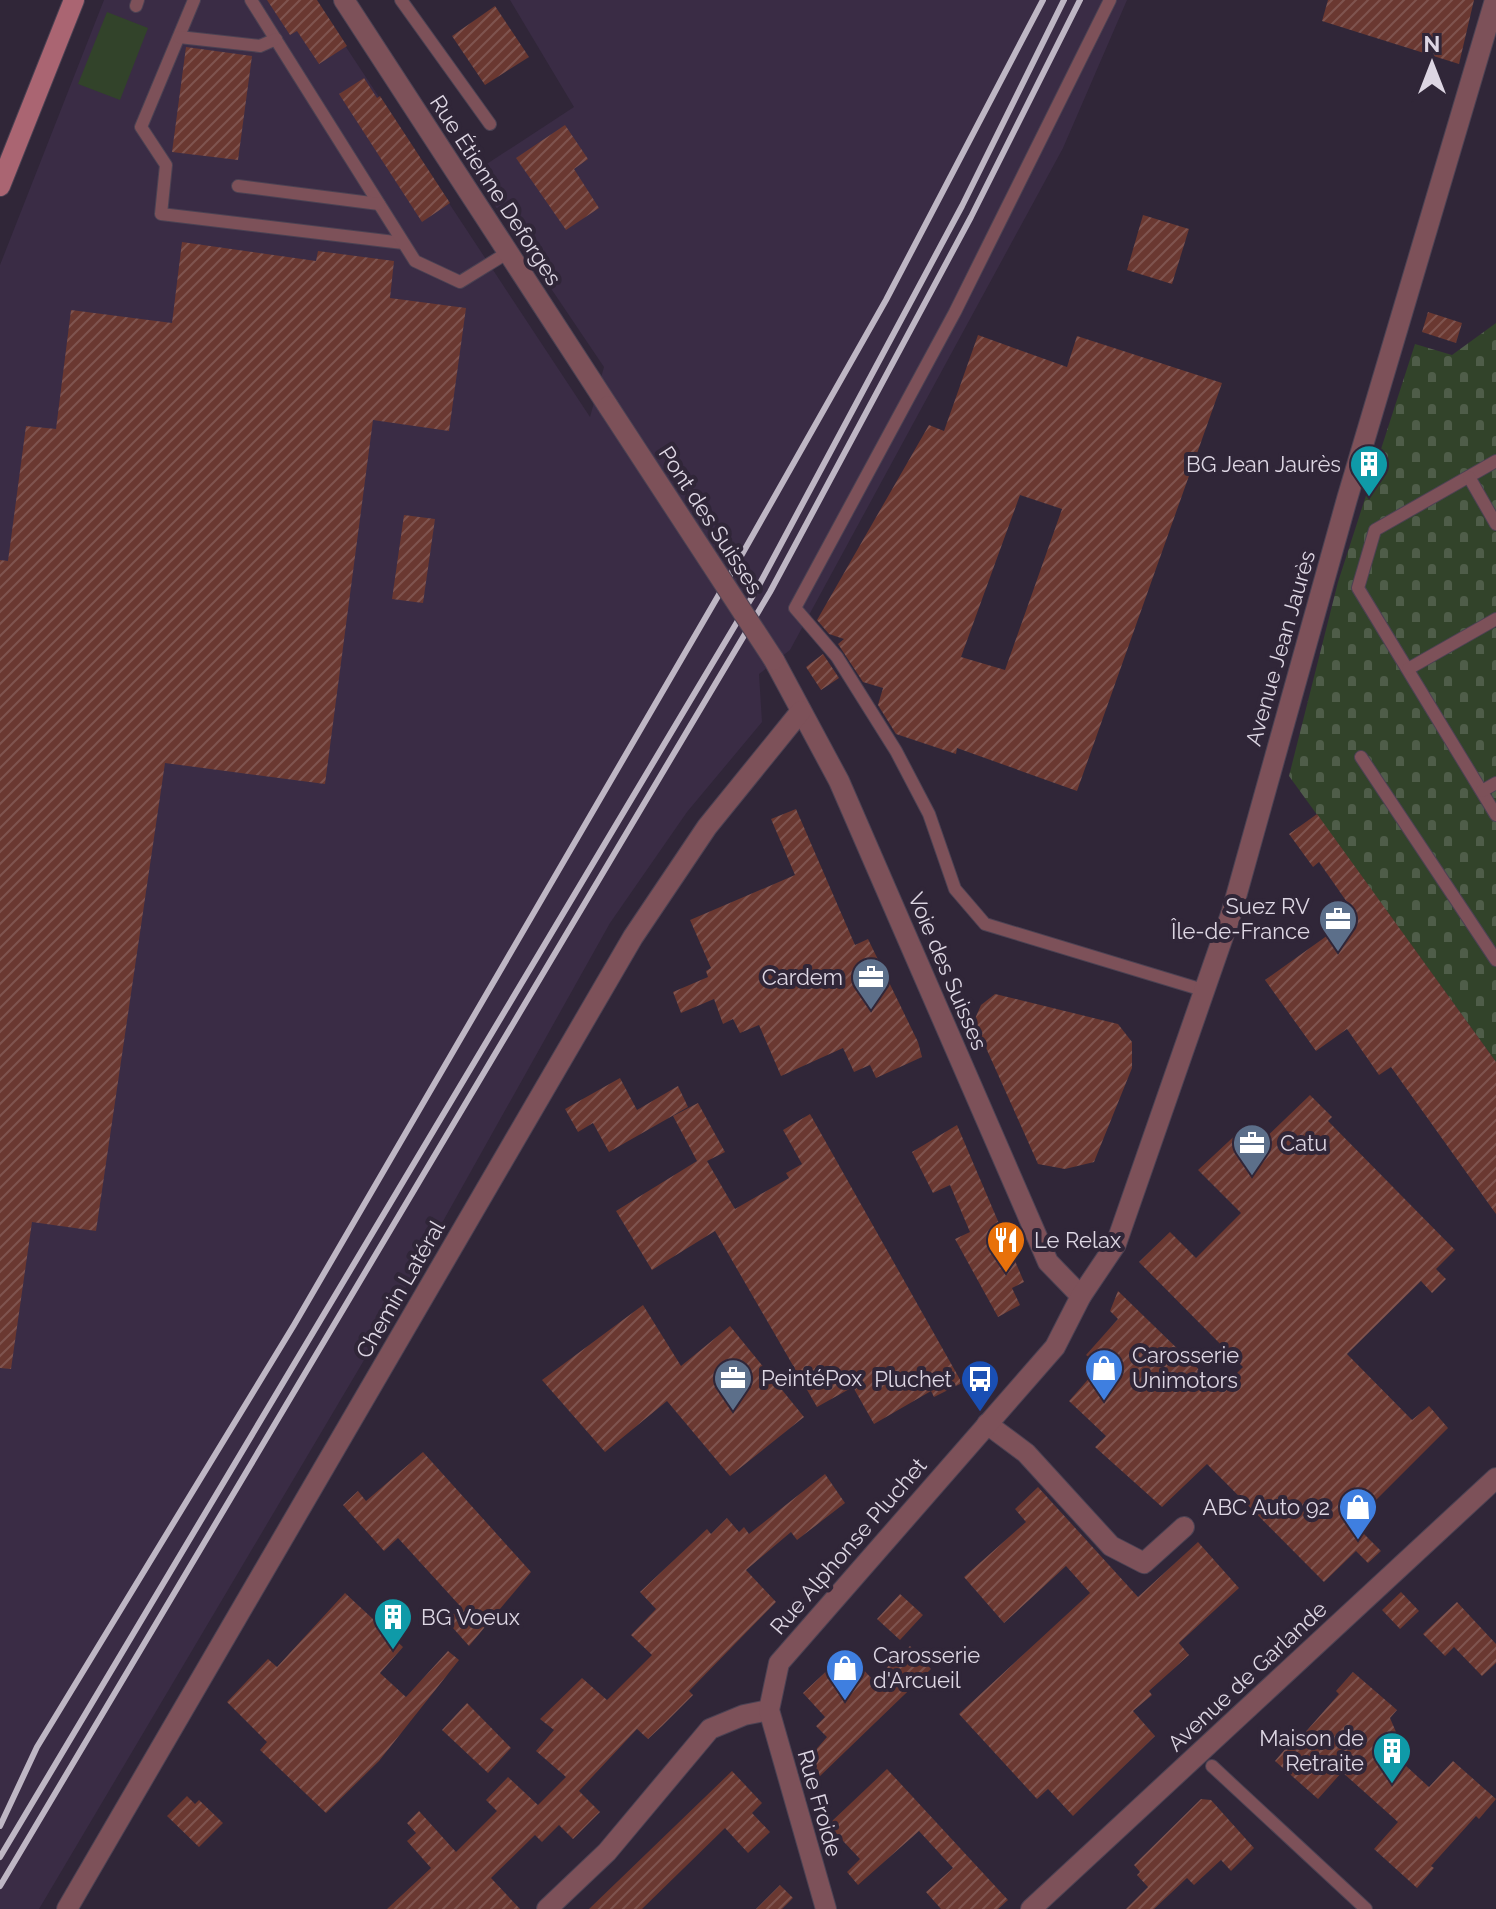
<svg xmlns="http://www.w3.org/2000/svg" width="1496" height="1909" font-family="Raleway,sans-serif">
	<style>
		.built { fill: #3a2c45 }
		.cemetery { fill: url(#cemetery-stones) }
		.pitch { fill: #32432a }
		.building { fill: url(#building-hatch); fill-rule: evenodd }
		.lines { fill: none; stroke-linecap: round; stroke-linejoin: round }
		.service-casing { stroke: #4c4253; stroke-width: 14 }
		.minor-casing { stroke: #4c4253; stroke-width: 22 }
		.tertiary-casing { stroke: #4c4253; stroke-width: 22 }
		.secondary-casing { stroke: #4c4253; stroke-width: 22 }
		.service { stroke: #7d5159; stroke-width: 12 }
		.minor { stroke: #7d5159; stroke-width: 20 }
		.tertiary { stroke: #7d5159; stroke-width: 20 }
		.secondary { stroke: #aa6572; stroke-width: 20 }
		.rail { stroke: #beb6c4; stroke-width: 6 }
		.tertiary-bridge-casing { stroke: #4c4253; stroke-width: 22; stroke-linecap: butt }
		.tertiary-bridge { stroke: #7d5159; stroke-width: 20 }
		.labels { text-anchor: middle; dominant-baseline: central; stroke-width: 8; stroke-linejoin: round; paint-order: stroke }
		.street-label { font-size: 22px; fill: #ddd6e3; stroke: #302638 }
		.poi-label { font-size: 22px; fill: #ddd6e3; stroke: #302638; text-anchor: end }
	</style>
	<defs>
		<pattern id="cemetery-stones" width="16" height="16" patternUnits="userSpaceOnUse" patternTransform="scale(2)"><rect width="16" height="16" fill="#32432a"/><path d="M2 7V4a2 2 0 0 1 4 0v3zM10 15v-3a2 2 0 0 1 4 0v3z" fill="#4f5d49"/></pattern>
		<pattern id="building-hatch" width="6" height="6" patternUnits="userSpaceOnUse" patternTransform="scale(2)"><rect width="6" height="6" fill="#6a3831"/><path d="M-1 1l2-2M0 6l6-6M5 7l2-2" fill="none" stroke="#7f544f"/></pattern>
	</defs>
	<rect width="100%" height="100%" fill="#302638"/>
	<path class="built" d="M104,0h211l275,417 14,-50 -131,-194 101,-66 -64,-107h617l-64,148 -273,502 -31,24 3,48 -75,90 -77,111 -224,400 -347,586h-39v-1644z"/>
	<path class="cemetery" d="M1496,323v739l-207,-286 49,-194 77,-238 37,11z"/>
	<path class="pitch" d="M107,12l41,16 -28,72 -42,-16z"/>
	<g class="building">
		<path d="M267,0h50l30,46 -28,18 -22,-33 -7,4z"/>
		<path d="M1328,0h146l-15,64 -137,-43z"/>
		<path d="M495,6l34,51 -44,28 -33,-49z"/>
		<path d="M186,47l66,9 -14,104 -66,-8z"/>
		<path d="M364,78l13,20 3,-2 70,107 -28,19 -83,-128z"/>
		<path d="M565,125l23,34 -14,10 25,39 -33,22 -50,-72z"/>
		<path d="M1143,215l46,14 -17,55 -45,-14z"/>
		<path d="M182,242l134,19 2,-10 76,10 -4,37 76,10 -17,123 -76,-11 -48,364 -160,-21 -69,468 -64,-9 -21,147 -11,-1v-808l8,1 18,-135 30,3 15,-119 101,13z"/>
		<path d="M1428,312l34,11 -6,20 -34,-11z"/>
		<path d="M978,335l89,32 10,-31 145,47 -145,408 -120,-43 -1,6 -60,-20 -18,-29 5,-17 -20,-6 -25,-38 6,-5 -15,-5 -12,-14 112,-195 15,6zM1020,495l42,14 -57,161 -44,-13z"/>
		<path d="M404,515l31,4 -12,84 -31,-4z"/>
		<path d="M823,654l16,24 -18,12 -15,-23z"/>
		<path d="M796,809l59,136 13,-6 50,103 4,15 -46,21 -6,-13 -16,7 -11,-24 -62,28 -22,-51 -19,8 -7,-14 -10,5 -9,-25 -33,14 -8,-21 35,-15 -2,-6 5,-3 -21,-48 105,-45 -24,-56z"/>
		<path d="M1317,814l179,248v152l-105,-147 -12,8 -32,-46 -31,22 -51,-71 91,-65 -37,-53 -6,5 -24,-33z"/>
		<path d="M995,994l123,30 14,18v26l-38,94 -29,7 -27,-5 -64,-143 7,-16z"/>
		<path d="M620,1078l17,32 41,-24 10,21 -79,45 -16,-29 -15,9 -13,-23z"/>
		<path d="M1310,1095l22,22 -4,4 127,129 -19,19 10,10 -14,14 -11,-12 -74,73 65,66 17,-14 19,22 -95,95 28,28 -13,12 -12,-12 -32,31 -117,-118 -45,43 -67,-60 11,-11 -37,-35 31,-35 -14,-11 32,-36 -8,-8 8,-20 102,99 23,-23 -104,-105 31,-30 26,26 45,-45 -43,-43 45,-42 16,16z"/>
		<path d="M698,1103l27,49 -18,9 28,48 54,-31 -3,-5 16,-9 -19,-34 27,-16 152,269 -28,14 -3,-6 -57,33 -21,-37 -36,20 -102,-176 -63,39 -36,-59 81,-50 -24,-45z"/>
		<path d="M957,1125l67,157 -12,6 8,17 -22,12 -43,-78 15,-7 -20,-47 -17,8 -21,-41z"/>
		<path d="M643,1305l38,61 49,-40 74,91 -74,59 -63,-75 -62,51 -63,-72z"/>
		<path d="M423,1452l108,120 -62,74 -24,-27 15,-13 -62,-68 -14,13 -41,-46 15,-14 8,10z"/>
		<path d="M825,1474l20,29 -48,37 -6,-8 -45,38 30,32 -87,89 4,4 -31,31 -14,13 -11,-10 -58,62 21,21 -27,27 -14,-14 -17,17 -7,-7 -44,43 29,31h-133l44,-41 -24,-27 9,-8 -9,-10 12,-12 37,41 41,-41 -11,-11 22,-23 30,28 28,-28 -30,-26 18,-21 -14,-11 42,-41 25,22 45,-45 -21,-20 25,-26 -16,-17 67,-63 4,5 16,-16 12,14 5,-5 5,7z"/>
		<path d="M1038,1487l100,110 60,-55 41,46 -60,55 10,12 -40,36 3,4 -19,16 22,25 -82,80 -25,-27 -11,10 -78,-85 131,-121 -24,-27 -62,57 -40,-46 62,-55 -11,-13z"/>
		<path d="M1401,1592l18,19 -19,18 -18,-19z"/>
		<path d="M345,1593l58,54 -23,26 26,24 42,-46 11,9 -80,101 -53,52 -66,-63 7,-8 -40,-40 41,-43 9,8z"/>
		<path d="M900,1594l23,21 -23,25 -23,-21z"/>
		<path d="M1457,1602l39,42v19l-14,13 -28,-29 -9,9 -22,-22z"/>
		<path d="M910,1646l21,23 -111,107 -14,-15 21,-24 -11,-11 9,-9 -22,-24 44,-41 26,28z"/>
		<path d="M1353,1672l44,38 -7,8 6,14 -3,22 36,33 24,-26 43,38 -17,20 -3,-3 -45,50 3,2 -17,20 -43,-39 24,-27 -56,-50 -24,27 -43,-38 17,-20 3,3 44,-50 -3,-3z"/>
		<path d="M467,1703l44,45 -23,25 -46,-43z"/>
		<path d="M887,1769l121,131 -10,9h-57l-15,-17 27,-24 -34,-37 -61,54 -11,-13 13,-13 -32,-34z"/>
		<path d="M732,1771l30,32 -10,10 18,19 -22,21 -23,-25 -83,81h-53z"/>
		<path d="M187,1796l8,8 4,-4 24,23 -24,24 -32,-31z"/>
		<path d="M1201,1799l10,1 43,48 -23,23 -10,-11 -27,25 -7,-7 -33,31h-28l22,-22 -11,-12 3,-3 -6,-7z"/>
		<path d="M780,1885l13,13 -11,11h-26z"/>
	</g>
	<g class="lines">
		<defs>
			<g id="service">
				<path d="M194,0l-53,127 25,38 -5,49 242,29"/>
				<path d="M251,0l164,261 45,21 47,-29"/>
				<path d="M401,0l89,124"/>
				<path d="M1110,0l-155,312 -160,296 42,49 59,94 33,63 26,75 30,35 218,66"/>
				<path d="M136,6l2,-6"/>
				<path d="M179,37l81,9 16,-7"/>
				<path d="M238,186l141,18"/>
				<path d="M1496,461l-121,69 -17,58 138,227"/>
				<path d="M1469,477l27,47"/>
				<path d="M1408,669l88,-50"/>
				<path d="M1361,757l135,203"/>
				<path d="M1482,791l14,-8"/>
				<path d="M1212,1766l154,143"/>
			</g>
			<g id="minor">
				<path d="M987,1424l39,29 85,93 33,17 40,-36"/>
				<path d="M547,1909l60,-57 103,-123 34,-14 25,-5"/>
				<path d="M1031,1909l465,-431"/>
			</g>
			<g id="tertiary">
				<path d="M344,0l264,406"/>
				<path d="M774,660l65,121 209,481 33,34"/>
				<path d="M67,1909l566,-972 74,-110 94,-116"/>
				<path d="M826,1909l-57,-199 10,-47 276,-316 26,-51 35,-52 116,-333 115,-412 148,-499"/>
			</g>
			<path id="secondary" d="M0,186l74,-186"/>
		</defs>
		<use href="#service" class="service-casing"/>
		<use href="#minor" class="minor-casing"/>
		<use href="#tertiary" class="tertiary-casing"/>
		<use href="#secondary" class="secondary-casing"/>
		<use href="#service" class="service"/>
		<use href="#minor" class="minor"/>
		<use href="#tertiary" class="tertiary"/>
		<use href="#secondary" class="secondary"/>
		<g class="rail">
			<path d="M0,1826l37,-79 257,-422 434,-746 158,-279 157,-300"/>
			<path d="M0,1857l758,-1270 204,-381 102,-206"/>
			<path d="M0,1886l770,-1294 201,-375 109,-217"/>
		</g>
		<defs>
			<path id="tertiary-bridge" d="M608,406l166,254"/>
		</defs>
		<use href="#tertiary-bridge" class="tertiary-bridge-casing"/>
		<use href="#tertiary-bridge" class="tertiary-bridge"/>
	</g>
	<defs>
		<symbol id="building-pin" viewBox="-11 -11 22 30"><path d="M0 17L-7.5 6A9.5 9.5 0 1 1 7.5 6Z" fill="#0f9aa8" stroke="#302638"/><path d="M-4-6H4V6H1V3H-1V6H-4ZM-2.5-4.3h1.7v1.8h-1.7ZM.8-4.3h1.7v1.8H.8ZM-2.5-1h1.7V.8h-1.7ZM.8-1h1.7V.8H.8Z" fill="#fff"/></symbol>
		<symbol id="office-pin" viewBox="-11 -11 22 30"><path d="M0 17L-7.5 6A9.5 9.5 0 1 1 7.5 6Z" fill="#5c6f8a" stroke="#302638"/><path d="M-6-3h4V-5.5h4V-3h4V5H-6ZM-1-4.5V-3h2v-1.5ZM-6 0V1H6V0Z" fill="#fff"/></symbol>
		<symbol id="restaurant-pin" viewBox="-11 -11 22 30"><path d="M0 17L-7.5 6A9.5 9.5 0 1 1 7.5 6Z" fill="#e8710a" stroke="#302638"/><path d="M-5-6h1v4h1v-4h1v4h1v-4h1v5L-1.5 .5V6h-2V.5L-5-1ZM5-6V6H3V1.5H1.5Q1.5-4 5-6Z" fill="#fff"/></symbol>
		<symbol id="shop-pin" viewBox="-11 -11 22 30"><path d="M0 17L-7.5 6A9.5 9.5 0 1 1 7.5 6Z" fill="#3f7fe0" stroke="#302638"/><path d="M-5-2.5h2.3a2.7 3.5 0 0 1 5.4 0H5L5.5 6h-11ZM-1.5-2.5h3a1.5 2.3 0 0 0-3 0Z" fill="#fff"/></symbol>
		<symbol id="bus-pin" viewBox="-11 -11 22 30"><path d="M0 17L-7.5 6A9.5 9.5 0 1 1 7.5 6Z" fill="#1a4fb4" stroke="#302638"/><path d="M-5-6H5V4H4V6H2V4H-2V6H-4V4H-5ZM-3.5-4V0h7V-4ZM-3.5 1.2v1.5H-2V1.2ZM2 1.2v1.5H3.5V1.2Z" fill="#fff"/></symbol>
	</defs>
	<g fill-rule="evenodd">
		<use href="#building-pin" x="1347" y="442" width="44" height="60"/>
		<use href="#office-pin" x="1316" y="897" width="44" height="60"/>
		<use href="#office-pin" x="849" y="955" width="44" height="60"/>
		<use href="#office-pin" x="1230" y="1121" width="44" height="60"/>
		<use href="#restaurant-pin" x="984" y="1218" width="44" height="60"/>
		<use href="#shop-pin" x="1082" y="1346" width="44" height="60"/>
		<use href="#office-pin" x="711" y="1356" width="44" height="60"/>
		<use href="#bus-pin" x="958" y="1357" width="44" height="60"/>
		<use href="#shop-pin" x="1336" y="1485" width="44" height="60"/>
		<use href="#building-pin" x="371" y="1595" width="44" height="60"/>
		<use href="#shop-pin" x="823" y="1646" width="44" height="60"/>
		<use href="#building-pin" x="1370" y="1729" width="44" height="60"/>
	</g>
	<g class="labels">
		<g class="street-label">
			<text transform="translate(496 190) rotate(57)">Rue Étienne Deforges</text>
			<text transform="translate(711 520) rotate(57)">Pont des Suisses</text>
			<text transform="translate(1280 648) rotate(-74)">Avenue Jean Jaurès</text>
			<text transform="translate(948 971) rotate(67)">Voie des Suisses</text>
			<text transform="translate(400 1289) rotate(-60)">Chemin Latéral</text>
			<text transform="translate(848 1546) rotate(-49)">Rue Alphonse Pluchet</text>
			<text transform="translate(1247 1676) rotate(-43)">Avenue de Garlande</text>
			<text transform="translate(820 1803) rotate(74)">Rue Froide</text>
		</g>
		<g class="poi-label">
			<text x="1341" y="464">BG Jean Jaurès</text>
			<text x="1310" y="906">Suez RV<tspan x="1310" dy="25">Île-de-France</tspan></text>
			<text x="843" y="977">Cardem</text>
			<text x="1280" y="1143" text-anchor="start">Catu</text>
			<text x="1034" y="1240" text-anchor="start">Le Relax</text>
			<text x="1132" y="1355" text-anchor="start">Carosserie<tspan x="1132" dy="25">Unimotors</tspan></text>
			<text x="761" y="1378" text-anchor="start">PeintéPox</text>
			<text x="952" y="1379">Pluchet</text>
			<text x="1330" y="1507">ABC Auto 92</text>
			<text x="421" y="1617" text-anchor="start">BG Voeux</text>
			<text x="873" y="1655" text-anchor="start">Carosserie<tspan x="873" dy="25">d'Arcueil</tspan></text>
			<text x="1364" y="1738">Maison de<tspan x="1364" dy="25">Retraite</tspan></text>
		</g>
	</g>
	<g transform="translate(1432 64)" stroke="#302638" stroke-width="6" paint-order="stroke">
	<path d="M0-6L14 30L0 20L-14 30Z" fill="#ddd6e3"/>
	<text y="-12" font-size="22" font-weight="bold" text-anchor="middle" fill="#ddd6e3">N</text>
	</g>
</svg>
